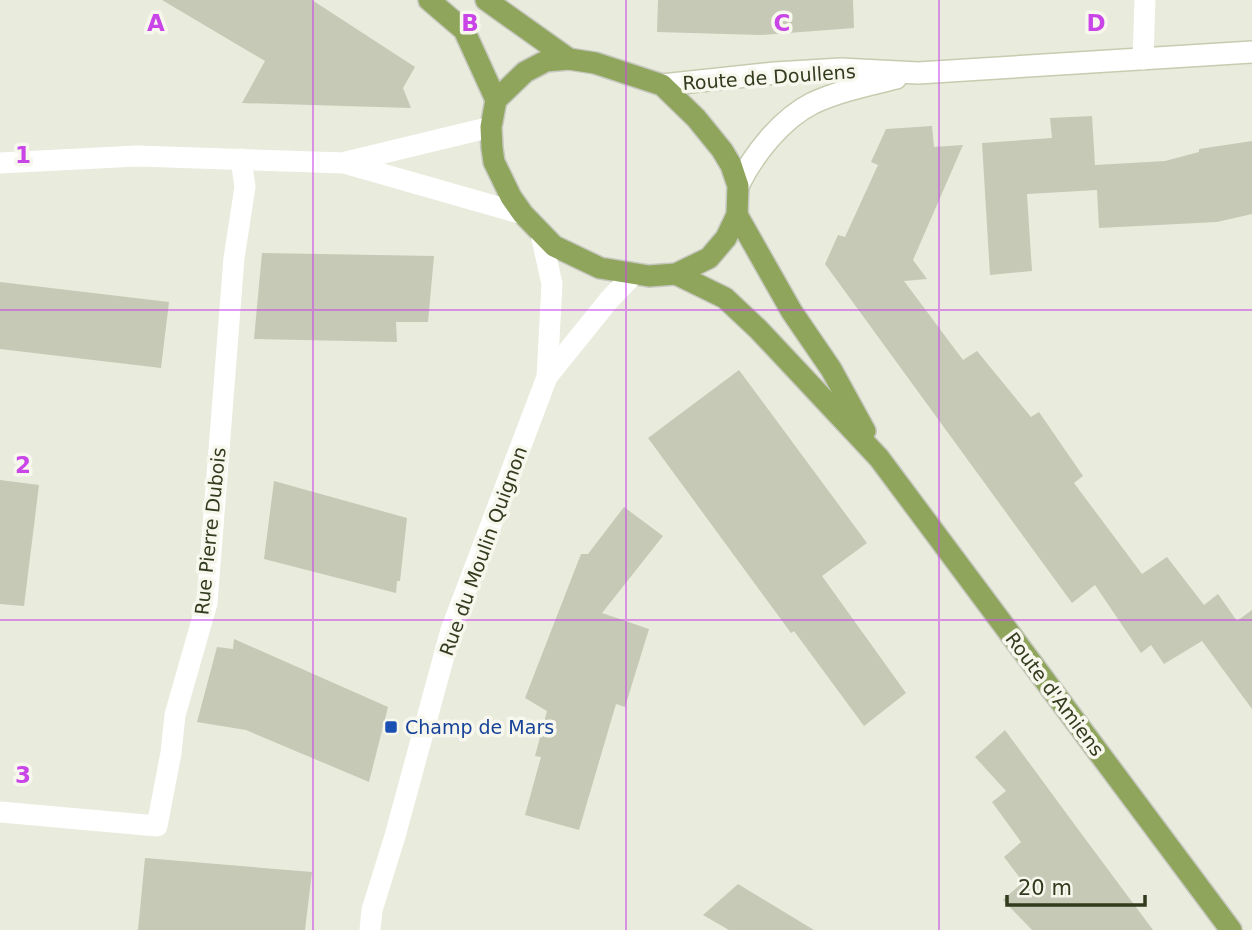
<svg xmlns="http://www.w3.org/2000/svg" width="1252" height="930" font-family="'DejaVu Sans',sans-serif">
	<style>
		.building { fill: #c6c9b5 }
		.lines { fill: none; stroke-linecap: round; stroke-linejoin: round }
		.secondary-casing { stroke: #c6ccaf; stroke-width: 24 }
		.primary-casing { stroke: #c6c8c0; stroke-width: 24 }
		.lane { stroke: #fff; stroke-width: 21 }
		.street { stroke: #fff; stroke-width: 21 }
		.secondary { stroke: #fff; stroke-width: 21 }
		.primary { stroke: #8fa55c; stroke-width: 21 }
		.grid { fill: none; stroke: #ca45e8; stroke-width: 2; stroke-opacity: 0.55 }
		.transit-dot { fill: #1a4fb4; stroke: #f7f7ed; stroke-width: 2.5 }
		.labels { text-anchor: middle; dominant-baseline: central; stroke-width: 7; stroke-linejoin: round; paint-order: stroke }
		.street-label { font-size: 19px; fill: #323b1d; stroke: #f7f7ed }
		.transit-label { font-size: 19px; fill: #164399; stroke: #f7f7ed; text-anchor: start }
		.grid-label { font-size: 23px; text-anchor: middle; font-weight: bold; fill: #ca45e8; stroke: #f7f7ed; stroke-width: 7; stroke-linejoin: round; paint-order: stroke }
	</style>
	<rect width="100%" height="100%" fill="#e9ebdc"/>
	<g class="building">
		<path d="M162,0h150l103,67 -12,21 8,20 -169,-5 23,-42z"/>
		<path d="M658,0h195l1,28 -93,7 -104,-3z"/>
		<path d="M1092,116l3,49 70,-4 34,-9v-3l53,-8v73l-35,8 -118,6 -2,-38 -70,4 5,77 -42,4 -8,-132 70,-5 -2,-20z"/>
		<path d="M932,126l2,21 29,-2 -50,115 14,19 -23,2 59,79 14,-9 54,66 8,-5 44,64 -9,7 68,91 25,-17 37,48 14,-11 19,27 15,-11v99l-50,-68 -38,23 -13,-19 -10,8 -46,-68 -23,18 -247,-339 13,-29 7,2 33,-72 -7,-3 15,-33z"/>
		<path d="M262,253l172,3 -6,66h-32l1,20 -143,-3z"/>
		<path d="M0,282l169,20 -8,66 -161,-19z"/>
		<path d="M739,370l128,173 -45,33 84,117 -42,33 -70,-95 -3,2 -143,-195z"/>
		<path d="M0,480l39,5 -15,121 -24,-2z"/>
		<path d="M274,481l133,37 -7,63h-3l-1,12 -132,-34z"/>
		<path d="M624,507l39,29 -61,77 47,16 -24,78 -9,-3 -37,126 -54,-15 16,-58 -6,-1 12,-45 -22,-13 56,-144h7z"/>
		<path d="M234,639l154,68 -19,75 -123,-52 -49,-8 20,-75 16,2z"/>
		<path d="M1005,730l81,110 67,90h-121l-29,-30 20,-18 -19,-25 17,-15 -29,-40 14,-11 -31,-34z"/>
		<path d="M145,858l167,14 -7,58h-167z"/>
		<path d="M738,884l76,46h-85l-26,-15z"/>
	</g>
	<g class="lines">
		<defs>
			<g id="secondary">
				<path d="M662,85l113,-12 66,-4 77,4 334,-21"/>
				<path d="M738,186c15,-31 43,-67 75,-83 26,-12 55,-18 83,-25"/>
			</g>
			<g id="primary">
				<path d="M429,0l35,30 32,70"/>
				<path d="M486,0l83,59"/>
				<path d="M569,59l26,4 67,22 34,33 26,32 9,15 7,21 -1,29 -11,23 -17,20 -33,16 -27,2 -49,-8 -46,-22 -31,-32 -12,-17 -17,-35 -2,-14 -1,-21 5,-27 29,-28 21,-11z"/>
				<path d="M737,215l55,97 39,57 34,62"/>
				<path d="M676,274l49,24 33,31 121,129 352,472"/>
			</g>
		</defs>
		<use href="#secondary" class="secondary-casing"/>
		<use href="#primary" class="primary-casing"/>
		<g class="lane">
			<path d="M1143,59l2,-59"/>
			<path d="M0,812l157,14 14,-73 4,-38 32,-112 27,-345 11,-71 -4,-28"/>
		</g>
		<g class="street">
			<path d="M346,162l145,-35"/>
			<path d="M0,163l137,-7 207,7 179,51"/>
			<path d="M547,377l62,-77 25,-26"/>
			<path d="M370,930l2,-20 23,-74 56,-206 96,-253 5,-93 -11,-50"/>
		</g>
		<use href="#secondary" class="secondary"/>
		<use href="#primary" class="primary"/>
	</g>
	<path class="grid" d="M313,0v930M626,0v930M939,0v930M0,310h1252M0,620h1252"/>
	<rect class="transit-dot" x="384" y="720" width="14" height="14" rx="3.5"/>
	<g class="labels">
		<g class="street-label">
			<text transform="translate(769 77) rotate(-4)">Route de Doullens</text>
			<text transform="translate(210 531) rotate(-84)">Rue Pierre Dubois</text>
			<text transform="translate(483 551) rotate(-70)">Rue du Moulin Quignon</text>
			<text transform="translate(1055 694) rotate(53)">Route d'Amiens</text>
		</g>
		<g class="transit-label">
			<text x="405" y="727">Champ de Mars</text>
		</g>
	</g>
	<g class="grid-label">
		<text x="156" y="31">A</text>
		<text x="470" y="31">B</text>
		<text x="782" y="31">C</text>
		<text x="1096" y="31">D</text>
		<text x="23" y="163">1</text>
		<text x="23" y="473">2</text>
		<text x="23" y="783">3</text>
	</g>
	<path d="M1007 895v10h138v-10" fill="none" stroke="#323b1d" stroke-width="3.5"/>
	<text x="1018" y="895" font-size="21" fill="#323b1d" stroke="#f7f7ed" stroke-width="5" paint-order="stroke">20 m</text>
</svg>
